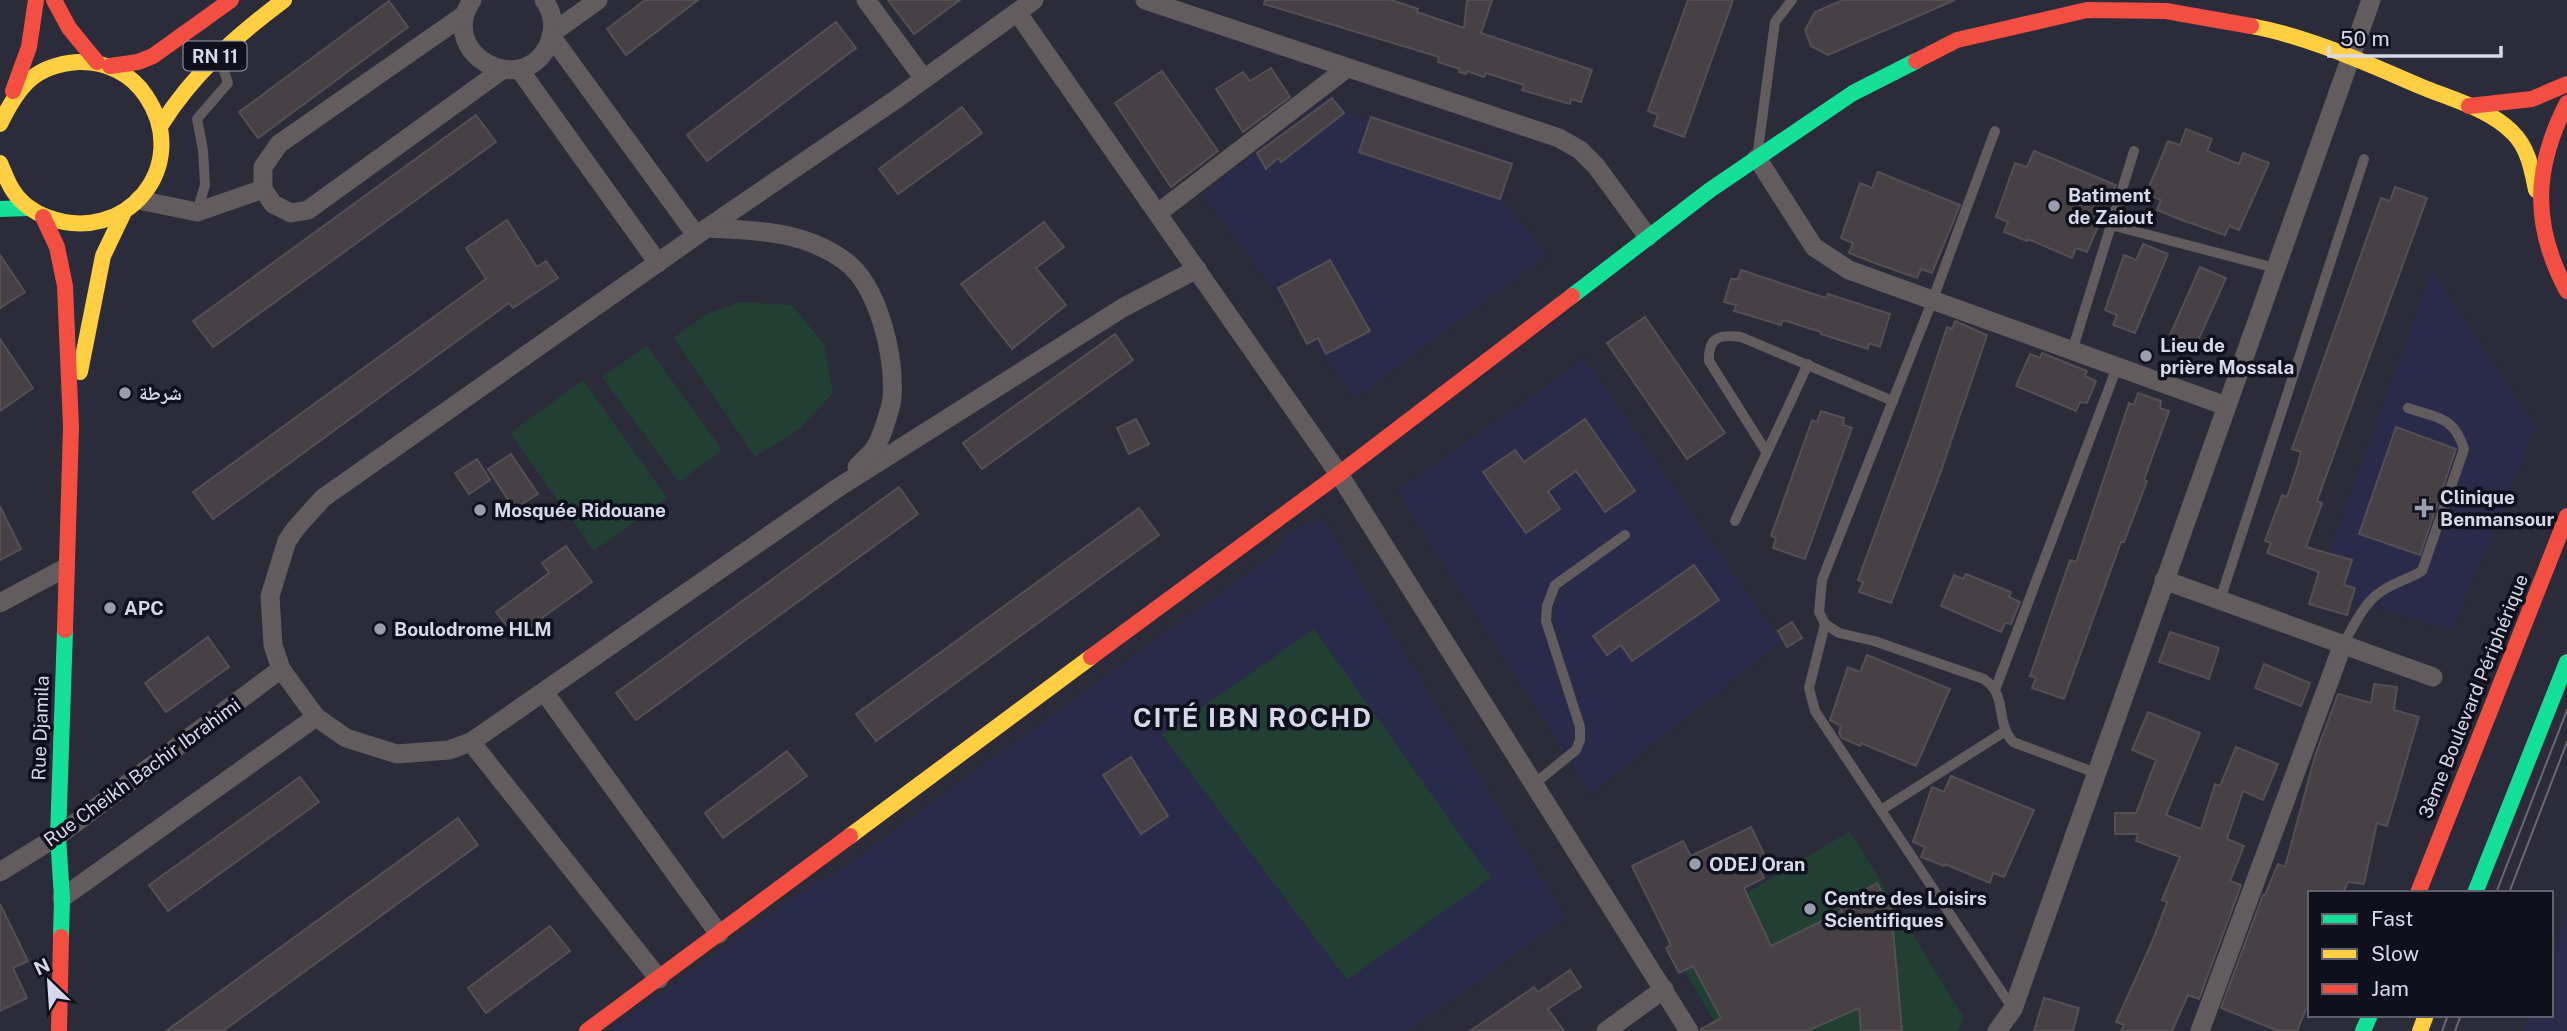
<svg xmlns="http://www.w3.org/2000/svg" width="2567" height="1031" font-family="'Public Sans','Noto Naskh Arabic',sans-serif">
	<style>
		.built { fill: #2a2a4a }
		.green { fill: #213f32 }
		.building { fill: #474146; stroke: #554f54; stroke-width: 2 }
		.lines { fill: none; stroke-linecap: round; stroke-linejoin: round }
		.lane { stroke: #625c5f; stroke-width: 10 }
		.street { stroke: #625c5f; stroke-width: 19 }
		.fast { stroke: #16e098; stroke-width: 16 }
		.slow { stroke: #ffcf43; stroke-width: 16 }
		.jam { stroke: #f24e42; stroke-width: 16 }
		.tram { stroke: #6c696e; stroke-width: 2 }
		.poi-dot { fill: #9b9cad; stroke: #10101c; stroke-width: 2.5 }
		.labels { text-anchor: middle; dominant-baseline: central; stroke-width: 7; stroke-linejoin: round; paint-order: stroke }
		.shield { fill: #10101c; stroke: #9b9dad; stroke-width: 2 }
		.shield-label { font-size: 18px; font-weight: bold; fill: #d7d9eb }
		.poi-label { font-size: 19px; font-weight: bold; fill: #d7d9eb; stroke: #10101c; text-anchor: start }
		.street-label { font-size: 19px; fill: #d7d9eb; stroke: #10101c }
		.district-label { font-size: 26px; font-weight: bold; letter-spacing: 2px; fill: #d7d9eb; stroke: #10101c }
	</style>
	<rect width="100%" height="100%" fill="#2b2b3a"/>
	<g class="built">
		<path d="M1331,95l20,20 160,45 -8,40 44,56 -191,142 -154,-204z"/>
		<path d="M2432,272l104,155 -84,203 -136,-40z"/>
		<path d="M1585,359l196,283 -190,151 -194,-302z"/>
		<path d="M1323,519l243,399 -158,113h-799l202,-146 20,-8 446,-325 9,-17z"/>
		<path d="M2567,914v117h-44l6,-16h22v-59z"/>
	</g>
	<g class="green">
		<path d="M740,302l52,3 32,39 9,49 -34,36 -44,28 -81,-119 29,-22z"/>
		<path d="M647,346l75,104 -43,32 -77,-105z"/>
		<path d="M583,380l84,118 -73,53 -84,-118z"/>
		<path d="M1314,629l177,249 -144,102 -185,-245z"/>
		<path d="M1850,831l114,187 -6,13h-238l-53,-90z"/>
	</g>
	<g class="building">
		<path d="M645,0h53l-72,55 -19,-26z"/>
		<path d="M888,0h72l-46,34z"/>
		<path d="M1265,0h126l27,9 -1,3 47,16 3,-28h25l-11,33 111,37 -11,32 -10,-3 -1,5 -48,-14 2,-5 -38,-12 -2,4 -17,-6 -1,3 -7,-2 1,-3 -22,-7 1,-5 -175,-53z"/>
		<path d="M1688,0h45l-49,137 -30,-11 4,-11 -10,-4z"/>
		<path d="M1843,0h112l-127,55 -17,-9 -6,-16 10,-18z"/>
		<path d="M389,1l19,26 -150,111 -19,-26z"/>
		<path d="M836,22l20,26 -149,113 -20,-26z"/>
		<path d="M1271,68l19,29 -47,35 -27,-43 27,-17 7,9z"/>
		<path d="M1162,71l56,80 -47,36 -56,-84z"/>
		<path d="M1332,98l12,15 -63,49 -3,-4 -12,11 -9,-16z"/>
		<path d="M962,107l20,26 -84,61 -19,-25z"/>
		<path d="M476,115l20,27 -283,205 -20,-26z"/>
		<path d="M1371,117l141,47 -12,35 -141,-47z"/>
		<path d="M2186,129l26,10 -5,12 32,13 4,-11 26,10 -30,67 -10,-4 -4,9 -46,-16 -22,-9 4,-10 -15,-6 22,-53 12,4z"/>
		<path d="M2034,151l82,34 -29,67 -11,-4 -4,10 -44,-19 -1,2 -23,-9 4,-10 -12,-5 19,-54 12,4z"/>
		<path d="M1878,172l82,33 -28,68 -11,-4 -4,9 -45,-16 -23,-9 4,-10 -12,-5 19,-55 12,5z"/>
		<path d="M2395,187l32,11 -110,303 5,2 -16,44 46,13 -8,25 11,3 -8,27 -38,-11 10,-32 -52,-19 4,-10 -6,-2 17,-46 5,2 11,-33 3,-12 -9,-3 89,-251 9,3z"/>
		<path d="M507,220l30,47 9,-6 12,17 -45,30 -4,-5 -296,216 -20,-27 293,-213 -20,-31z"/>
		<path d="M1044,222l20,25 -28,21 30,37 -54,44 -51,-65z"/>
		<path d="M2143,244l25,10 -33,79 -22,-8 4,-10 -12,-5 19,-55 12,5z"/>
		<path d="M0,255l25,37 -25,16z"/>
		<path d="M1330,260l40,71 -44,23 -8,-16 -11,6 -29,-56z"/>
		<path d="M2200,267l26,11 -30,67 -26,-10z"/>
		<path d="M1741,270l85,28 2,-4 62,20 -10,33 -11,-4 -1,6 -47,-15v-2l-38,-12 -2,5 -47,-14 2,-6 -12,-3 7,-23h7z"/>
		<path d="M1645,317l80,116 -38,26 -80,-116z"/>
		<path d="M1955,321l32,14 -47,139 -49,129 -32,-11 4,-10 -5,-2 56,-153 33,-100 5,2z"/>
		<path d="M1115,334l18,26 -151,109 -19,-26z"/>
		<path d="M0,339l33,49 -33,23z"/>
		<path d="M2042,353l45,18 -2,5 11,5 -9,22 -7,-1 -4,9 -60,-25 14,-32 10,4z"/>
		<path d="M2138,393l23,8 -1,7 9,3 -25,69 3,1 -23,61h-3l-57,157 -32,-11 4,-10 -6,-2 40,-116 6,2 53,-159 5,2z"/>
		<path d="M1821,411l23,7 -1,7 9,3 -47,131 -32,-11 3,-10 -5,-2 41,-116 5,2z"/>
		<path d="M1136,419l13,25 -20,10 -12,-26z"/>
		<path d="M1585,419l50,72 -30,21 -29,-41 -28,20 12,18 -34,24 -43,-61 32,-22 9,12z"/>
		<path d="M2396,427l60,22 -36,106 -61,-21z"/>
		<path d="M511,454l27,40 -24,15 -26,-40z"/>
		<path d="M477,459l13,21 -21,14 -14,-21z"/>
		<path d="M899,487l19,27 -282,206 -20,-27z"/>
		<path d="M0,506l21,43 -21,11z"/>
		<path d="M1139,508l20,27 -283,206 -20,-27z"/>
		<path d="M566,546l26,36 -77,55 -19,-25 53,-39 -7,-10z"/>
		<path d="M1694,565l25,35 -87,61 -11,-16 -14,10 -14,-19z"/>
		<path d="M1966,574l45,18 -2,5 11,5 -9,22 -6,-1 -4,9 -60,-26 13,-31 9,4z"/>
		<path d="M1792,622l10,16 -15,9 -9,-16z"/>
		<path d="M2170,632l49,16 -10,31 -50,-17z"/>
		<path d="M208,637l21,30 -63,45 -21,-29z"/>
		<path d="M1867,655l83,34 -34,77 -55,-23 -1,3 -18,-8 -3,-5 2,-7 -11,-6 18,-53 12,5z"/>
		<path d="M2264,664l46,19 -9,23 -46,-18z"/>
		<path d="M2374,684l23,3 -3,23 25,7 -32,109 -10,-3 -13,61 -16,-2 -5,11h-33v107l-13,31h-19l-57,-23 42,-113h2l13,-31 7,3 30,-111 23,-62 33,9z"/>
		<path d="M2148,712l52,21 -34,82 35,14 14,-45 5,2 16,-39 42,17 -15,36 -20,-9 -16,48 17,7 -14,35 11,4 -42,114 -11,-4 -16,36h-51l3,-6 -8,-3 36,-80 15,-40 -5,-2 18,-43 -44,-16 2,-7h-23v-21h21l20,-53 -24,-10z"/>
		<path d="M787,751l20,25 -84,62 -18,-25z"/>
		<path d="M1131,757l37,59 -27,18 -38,-59z"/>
		<path d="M1951,776l83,34 -30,67 -11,-4 -3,10 -45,-19 -1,2 -23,-9 4,-10 -12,-5 19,-55 12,5z"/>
		<path d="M300,777l19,25 -151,109 -19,-26z"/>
		<path d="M458,818l20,27 -255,186h-57z"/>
		<path d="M1751,827l14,29 -9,5 8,17 -20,10 27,58 71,-35 -3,-5 38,-23 14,24 11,124h-41l-2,-23 -52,23h-106v-2l20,-11 -28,-52 -14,7 -13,-25 5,-3 -39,-79 51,-25 8,15z"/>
		<path d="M0,904l28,57 -15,7 14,30 -27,13z"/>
		<path d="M550,926l20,25 -84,62 -18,-25z"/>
		<path d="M1570,970l11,17 -33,22 16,22h-94l64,-44 4,5z"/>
		<path d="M2044,998l35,10 -6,23h-39z"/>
	</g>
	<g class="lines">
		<g class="lane">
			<path d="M1995,131l-62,168 -111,281 -3,32 6,12 14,9 35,8 110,38c25,18 10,41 29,63l83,31"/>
			<path d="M1758,150l17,-128 17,-22"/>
			<path d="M197,212l8,-27 -2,-35 -6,-31 31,-36 -7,-21"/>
			<path d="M2111,225l164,43"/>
			<path d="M2072,351l62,-200"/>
			<path d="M1767,453l-58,-92c-1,-24 10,-27 32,-24l152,64"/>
			<path d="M1735,521l73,-157"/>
			<path d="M2220,600l144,-441"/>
			<path d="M1825,624l-16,64 6,23 198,298"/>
			<path d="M2343,644c11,-18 21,-42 39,-53 13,-9 27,-12 40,-20l42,-122c-10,-33 -27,-31 -56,-41"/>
			<path d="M1995,690l122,-323"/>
			<path d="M1534,784l42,-34 4,-10v-13l-34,-106 1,-15 8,-21 70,-50"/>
			<path d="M1881,810l123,-78"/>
		</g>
		<g class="street">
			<path d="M472,0c-37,55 54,102 78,41 5,-13 3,-29 -6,-41"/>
			<path d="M866,0l58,79"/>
			<path d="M1034,0l-139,100 -188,128 -384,270 -27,30 -9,13 -17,55 3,49 8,24 35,48 30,21 51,16 52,-4 22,-8 368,-255 285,-180 73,-38"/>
			<path d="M1145,0l414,138 21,12 16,16 52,71"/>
			<path d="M1017,12l322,462 350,557"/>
			<path d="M464,15l-185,129 -16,23v22l10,15 18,9 17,-3 194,-140"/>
			<path d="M552,33l46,-33"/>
			<path d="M551,36l145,199"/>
			<path d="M519,69l139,194"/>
			<path d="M1757,158l57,89 35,23 377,136"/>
			<path d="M139,200l58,12 66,-23"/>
			<path d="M1158,213l189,-145"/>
			<path d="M707,228c49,2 97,3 138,33 34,25 50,96 47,137 -1,10 -11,41 -17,50 -5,7 -13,13 -18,19"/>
			<path d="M2164,580l269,97"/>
			<path d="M0,603l65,-35"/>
			<path d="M545,693l174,241"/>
			<path d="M471,742l188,237"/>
			<path d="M0,872l58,-36 223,-167"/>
			<path d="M62,898l254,-181"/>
			<path d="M1606,1031l58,-42"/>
			<path d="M1997,1031l16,-22 358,-1009"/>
			<path d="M2200,1031l143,-387"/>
		</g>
		<g class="fast">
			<path d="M0,209l28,-1"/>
			<path d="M1572,296l138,-106 143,-97 63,-32"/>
			<path d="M2475,893l92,-231"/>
			<path d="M61,937l1,-39 -4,-62 7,-206"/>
			<path d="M2363,1031l7,-16"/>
		</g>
		<g class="slow">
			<path d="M2251,26c60,11 119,39 176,63 28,11 63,21 85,43 16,15 20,38 24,58"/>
			<path d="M0,124c18,-37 34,-59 78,-62 27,-1 53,11 68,34 47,70 -21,151 -99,121 -12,-4 -26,-14 -33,-25 -6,-8 -10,-20 -14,-29"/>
			<path d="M161,125c32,-51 75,-89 123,-125"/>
			<path d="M80,372l23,-116 20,-42"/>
			<path d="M850,836l241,-179"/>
			<path d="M2420,1031l6,-16"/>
		</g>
		<g class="jam">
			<path d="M54,0l15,28 28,34"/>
			<path d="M1916,61l41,-21 130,-30 79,1 85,15"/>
			<path d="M110,66l28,-4 15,-6 78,-56"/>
			<path d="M13,91l16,-44 7,-47"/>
			<path d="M2567,103c-34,66 -35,123 0,188"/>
			<path d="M2469,106l63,-7 35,-15"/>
			<path d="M43,217l14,30 8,39 6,141 -6,203"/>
			<path d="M1091,657l248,-183 233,-178"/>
			<path d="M2418,893l149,-377"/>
			<path d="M59,1031l2,-94"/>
			<path d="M587,1031l263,-195"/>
		</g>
		<g class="tram">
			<path d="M2496,893l71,-183"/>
			<path d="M2509,893l58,-151"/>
			<path d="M2442,1031l6,-16"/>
			<path d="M2455,1031l6,-16"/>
		</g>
	</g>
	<g class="poi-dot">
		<circle cx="2054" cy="206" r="7"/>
		<circle cx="2146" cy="356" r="7"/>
		<circle cx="125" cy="393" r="7"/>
		<path d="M2420.5 497.5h7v7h7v7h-7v7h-7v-7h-7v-7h7z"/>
		<circle cx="480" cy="510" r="7"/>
		<circle cx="110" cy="608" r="7"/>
		<circle cx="380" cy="629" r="7"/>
		<circle cx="1695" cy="864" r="7"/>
		<circle cx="1810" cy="909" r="7"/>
	</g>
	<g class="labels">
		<rect class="shield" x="183.5" y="41.5" width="63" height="29" rx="5"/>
		<g class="shield-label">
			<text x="215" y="56">RN 11</text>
		</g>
		<g class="poi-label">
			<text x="2068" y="195">Batiment<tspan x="2068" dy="22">de Zaiout</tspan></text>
			<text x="2160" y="345">Lieu de<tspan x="2160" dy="22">prière Mossala</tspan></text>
			<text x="139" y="393">شرطة</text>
			<text x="2440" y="497">Clinique<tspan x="2440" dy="22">Benmansour</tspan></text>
			<text x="494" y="510">Mosquée Ridouane</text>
			<text x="124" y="608">APC</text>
			<text x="394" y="629">Boulodrome HLM</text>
			<text x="1709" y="864">ODEJ Oran</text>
			<text x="1824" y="898">Centre des Loisirs<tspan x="1824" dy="22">Scientifiques</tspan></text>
		</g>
		<g class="street-label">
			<text transform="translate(2473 696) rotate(-68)">3ème Boulevard Périphérique</text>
			<text transform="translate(40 728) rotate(-88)">Rue Djamila</text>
			<text transform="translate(142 772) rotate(-36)">Rue Cheikh Bachir Ibrahimi</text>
		</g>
		<g class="district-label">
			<text x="1253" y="717">CITÉ IBN ROCHD</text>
		</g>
	</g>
	<rect x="2308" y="891" width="245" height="126" fill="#10101c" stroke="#60606f" stroke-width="2"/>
	<rect x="2322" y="914" width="35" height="10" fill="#16e098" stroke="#60606f" stroke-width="2"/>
	<text x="2371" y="926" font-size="21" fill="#d7d9eb">Fast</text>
	<rect x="2322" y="949" width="35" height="10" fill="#ffcf43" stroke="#60606f" stroke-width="2"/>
	<text x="2371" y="961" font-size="21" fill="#d7d9eb">Slow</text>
	<rect x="2322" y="984" width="35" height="10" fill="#f24e42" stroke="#60606f" stroke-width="2"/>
	<text x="2371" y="996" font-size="21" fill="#d7d9eb">Jam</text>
	<g transform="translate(49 982) rotate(335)" stroke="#10101c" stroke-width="5" paint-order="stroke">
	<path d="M0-5L12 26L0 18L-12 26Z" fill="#d7d9eb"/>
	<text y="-10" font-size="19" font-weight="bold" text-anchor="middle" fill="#d7d9eb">N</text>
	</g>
	<path d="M2329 46v10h172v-10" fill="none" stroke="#d7d9eb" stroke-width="3.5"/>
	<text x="2340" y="46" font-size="21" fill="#d7d9eb" stroke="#10101c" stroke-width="5" paint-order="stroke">50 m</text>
</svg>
